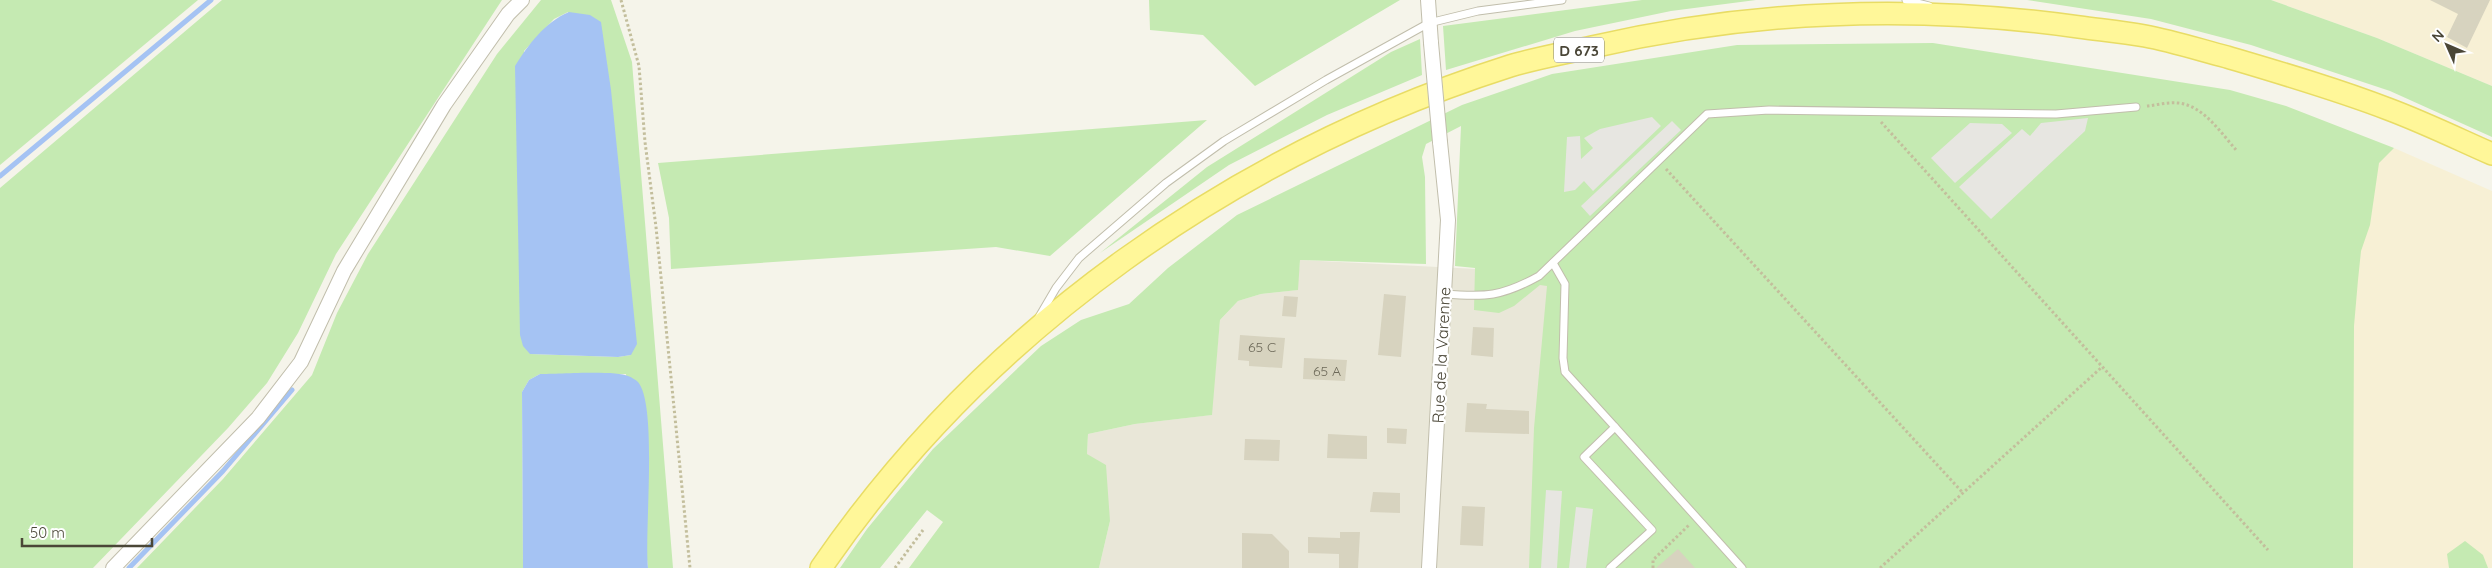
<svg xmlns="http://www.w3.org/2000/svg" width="2492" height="568" font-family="Quicksand,sans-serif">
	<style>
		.residential { fill: #e9e7d8 }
		.commercial { fill: #f7f0d5 }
		.green { fill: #c5eab2; fill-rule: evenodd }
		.parking { fill: #e7e6e1 }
		.water { fill: #a5c3f3 }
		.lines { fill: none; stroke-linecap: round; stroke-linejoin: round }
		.stream { stroke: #a5c3f3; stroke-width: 5 }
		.building { fill: #d7d3bf }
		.service-casing { stroke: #c1beac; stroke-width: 9 }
		.minor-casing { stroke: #c1beac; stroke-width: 16 }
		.primary-casing { stroke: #e8dc65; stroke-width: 24 }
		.path { stroke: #c3be9c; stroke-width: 3; stroke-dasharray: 2.5 2.5; stroke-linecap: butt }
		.service { stroke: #fff; stroke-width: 7 }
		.minor { stroke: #fff; stroke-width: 14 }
		.primary { stroke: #fff799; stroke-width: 21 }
		.minor-bridge-casing { stroke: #c1beac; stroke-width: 16; stroke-linecap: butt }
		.minor-bridge { stroke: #fff; stroke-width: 14 }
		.labels { text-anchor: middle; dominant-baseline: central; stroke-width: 4.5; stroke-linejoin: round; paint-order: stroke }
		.number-label { font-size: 14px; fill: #6d6959 }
		.shield { fill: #fff; stroke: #807e73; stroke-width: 1 }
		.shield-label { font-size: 15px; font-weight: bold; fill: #4a4637 }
		.street-label { font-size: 16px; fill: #4a4637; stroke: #fff }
	</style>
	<rect width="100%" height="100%" fill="#f5f4ea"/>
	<path class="residential" d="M1300,260l236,12 38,12 177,284h-652l11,-47 -23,-67 1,-20 47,-10 76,-9 9,-95 18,-19 23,-7 36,-4z"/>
	<g class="commercial">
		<path d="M2271,0h221v86l-115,-48z"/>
		<path d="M2394,148l98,43v377h-180l10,-352z"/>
	</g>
	<g class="green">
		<path d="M0,0h198l-198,165z"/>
		<path d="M222,0h280l-166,254 -38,79 -31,50 -39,45 -135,140h-93v-380z"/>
		<path d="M541,0h70l21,62 41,506h-25l-22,-194h-86l-11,6 -7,12 1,176h-386l86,-89 89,-104 25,-62 31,-59 129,-200zM568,12l63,343 -13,2 -88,-3 -6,-303 30,-32z"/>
		<path d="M1149,0h251l-145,86 -52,-51 -53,-5z"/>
		<path d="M1642,0h114l-85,11 -96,20 -129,39 -3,-44z"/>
		<path d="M2027,0h244l106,38 115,48v51l-102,-46 -139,-46 -100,-26z"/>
		<path d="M1420,39l2,36 -95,40 -98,50 -129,88 107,-86 184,-115z"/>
		<path d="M1933,43l297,47 56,16 108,42 -15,15 -9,62 -9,26 -3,29 -4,46 -1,242h-824l5,-140 13,-142 -7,-1 -26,21 -15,7 -25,-3 1,-42 -20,-2 6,-140 -35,18 -4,13 3,20 1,87 -126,-4 -2,30 -37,4 -23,7 -18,19 -8,95 -77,9 -47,10 -1,20 19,11 4,56 -11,47h-190l34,-46 -16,-12 -47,58h-40l27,-39 66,-80 108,-103 40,-26 48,-16 39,-36 69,-53 225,-110 90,-31 185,-29z"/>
		<path d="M1207,120l-157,136 -54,-9 -325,22 -2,-51 -11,-55z"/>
		<path d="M2465,541l18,14 5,13h-39l-2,-14z"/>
	</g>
	<g class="parking">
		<path d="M1652,117l9,9 -68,65 -9,-10 -9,9 -11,2 3,-55 13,-1 1,23 12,-11 -9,-10 16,-9z"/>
		<path d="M2088,118l-3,13 -94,88 -32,-32 63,-58 8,7 11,-13z"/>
		<path d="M1672,121l9,9 -91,86 -9,-10z"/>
		<path d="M1970,123l32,1 10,9 -57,50 -24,-25z"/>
		<path d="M1546,490l16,1 -5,77h-16z"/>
		<path d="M1576,507l17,2 -7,59h-17z"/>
	</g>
	<g class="water">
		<path d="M569,12l21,3 11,7 10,68 26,254 -6,11 -13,2 -88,-3 -7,-8 -3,-11 -5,-269c13,-21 30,-44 54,-54z"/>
		<path d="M540,374c16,0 77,-4 88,2 3,1 8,4 10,6 20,24 6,150 10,186h-125l-1,-176 7,-12z"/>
	</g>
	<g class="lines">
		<g class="stream">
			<path d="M0,176l211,-176"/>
			<path d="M129,568l94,-97 69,-81"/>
		</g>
	</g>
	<g class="building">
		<path d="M2430,0h60l-23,48 -20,-11 11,-23z"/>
		<path d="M1384,294l22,2 -5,61 -23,-2z"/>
		<path d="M1284,296l14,1 -2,20 -14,-1z"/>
		<path d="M1473,327l21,1 -1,29 -22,-2z"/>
		<path d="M1240,335l45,3 -3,30 -33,-2v-5l-11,-1z"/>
		<path d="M1304,358l43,2 -2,21 -42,-2z"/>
		<path d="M1467,403l20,1 -1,5 43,2v23l-64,-2z"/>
		<path d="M1387,428l20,1 -1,15 -19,-1z"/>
		<path d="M1328,434l39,2v23l-40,-1z"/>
		<path d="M1245,439l35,1 -1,21 -35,-1z"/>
		<path d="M1373,492l27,1v20l-30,-1z"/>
		<path d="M1462,506l23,1 -2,39 -23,-1z"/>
		<path d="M1340,532h20l-2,36h-19v-14l-31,-1v-16l32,1z"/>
		<path d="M1242,533l30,1 17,17v17h-47z"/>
		<path d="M1678,549l17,19h-39z"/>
	</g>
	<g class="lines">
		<defs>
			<g id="service">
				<path d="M1906,0l23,6"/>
				<path d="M1553,263l12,21 -2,74 2,14 50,55 -31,30 68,73 -42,38"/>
				<path d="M1444,294c42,3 57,3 95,-18l168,-162 62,-4 287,4 80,-7"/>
				<path d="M1039,317l17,-29 23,-30 87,-75 58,-42 102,-61 103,-57 49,-12 84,-11"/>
				<path d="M1615,427l127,141"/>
			</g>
			<g id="minor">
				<path d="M1428,0l3,43"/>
				<path d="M113,568l145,-150 43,-56 43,-91 100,-166 64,-91 14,-14"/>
				<path d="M1429,568l19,-348 -8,-78"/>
			</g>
			<path id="primary" d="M821,568c164,-239 413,-414 689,-502 26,-8 55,-13 82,-19 161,-37 324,-43 487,-20 22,3 44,5 66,9 27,5 55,14 82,21 54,16 109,32 161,52 35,13 70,30 104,45"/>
		</defs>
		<use href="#service" class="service-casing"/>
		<use href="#minor" class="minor-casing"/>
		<use href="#primary" class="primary-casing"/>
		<g class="path">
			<path d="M621,0l18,66 6,76 11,85 34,341"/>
			<path d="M2147,106c10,-1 21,-4 31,-3 25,2 43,30 59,48"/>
			<path d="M1881,122l387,428"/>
			<path d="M1666,169l297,324"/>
			<path d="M895,568l28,-38"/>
			<path d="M1653,568v-8l36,-35"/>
			<path d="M1880,568l222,-201"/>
		</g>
		<use href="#service" class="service"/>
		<use href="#minor" class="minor"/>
		<use href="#primary" class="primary"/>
		<defs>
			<path id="minor-bridge" d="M1431,43l9,99"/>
		</defs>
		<use href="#minor-bridge" class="minor-bridge-casing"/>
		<use href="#minor-bridge" class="minor-bridge"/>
	</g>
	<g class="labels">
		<g class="number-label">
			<text x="1262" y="347">65 C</text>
			<text x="1327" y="371">65 A</text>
		</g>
		<rect class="shield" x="1554" y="37.5" width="50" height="25" rx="4"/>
		<g class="shield-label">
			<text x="1579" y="50">D 673</text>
		</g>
		<g class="street-label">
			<text transform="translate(1441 355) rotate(-87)">Rue de la Varenne</text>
		</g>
	</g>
	<g transform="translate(2447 45) rotate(315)" stroke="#ffffff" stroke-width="4" paint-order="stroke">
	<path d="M0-4L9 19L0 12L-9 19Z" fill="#4a4637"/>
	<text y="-8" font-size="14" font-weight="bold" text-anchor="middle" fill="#4a4637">N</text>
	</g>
	<path d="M22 538v8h130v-8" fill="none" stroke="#4a4637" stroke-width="2.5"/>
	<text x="30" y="538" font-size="15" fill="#4a4637" stroke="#ffffff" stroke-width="4" paint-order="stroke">50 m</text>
</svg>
